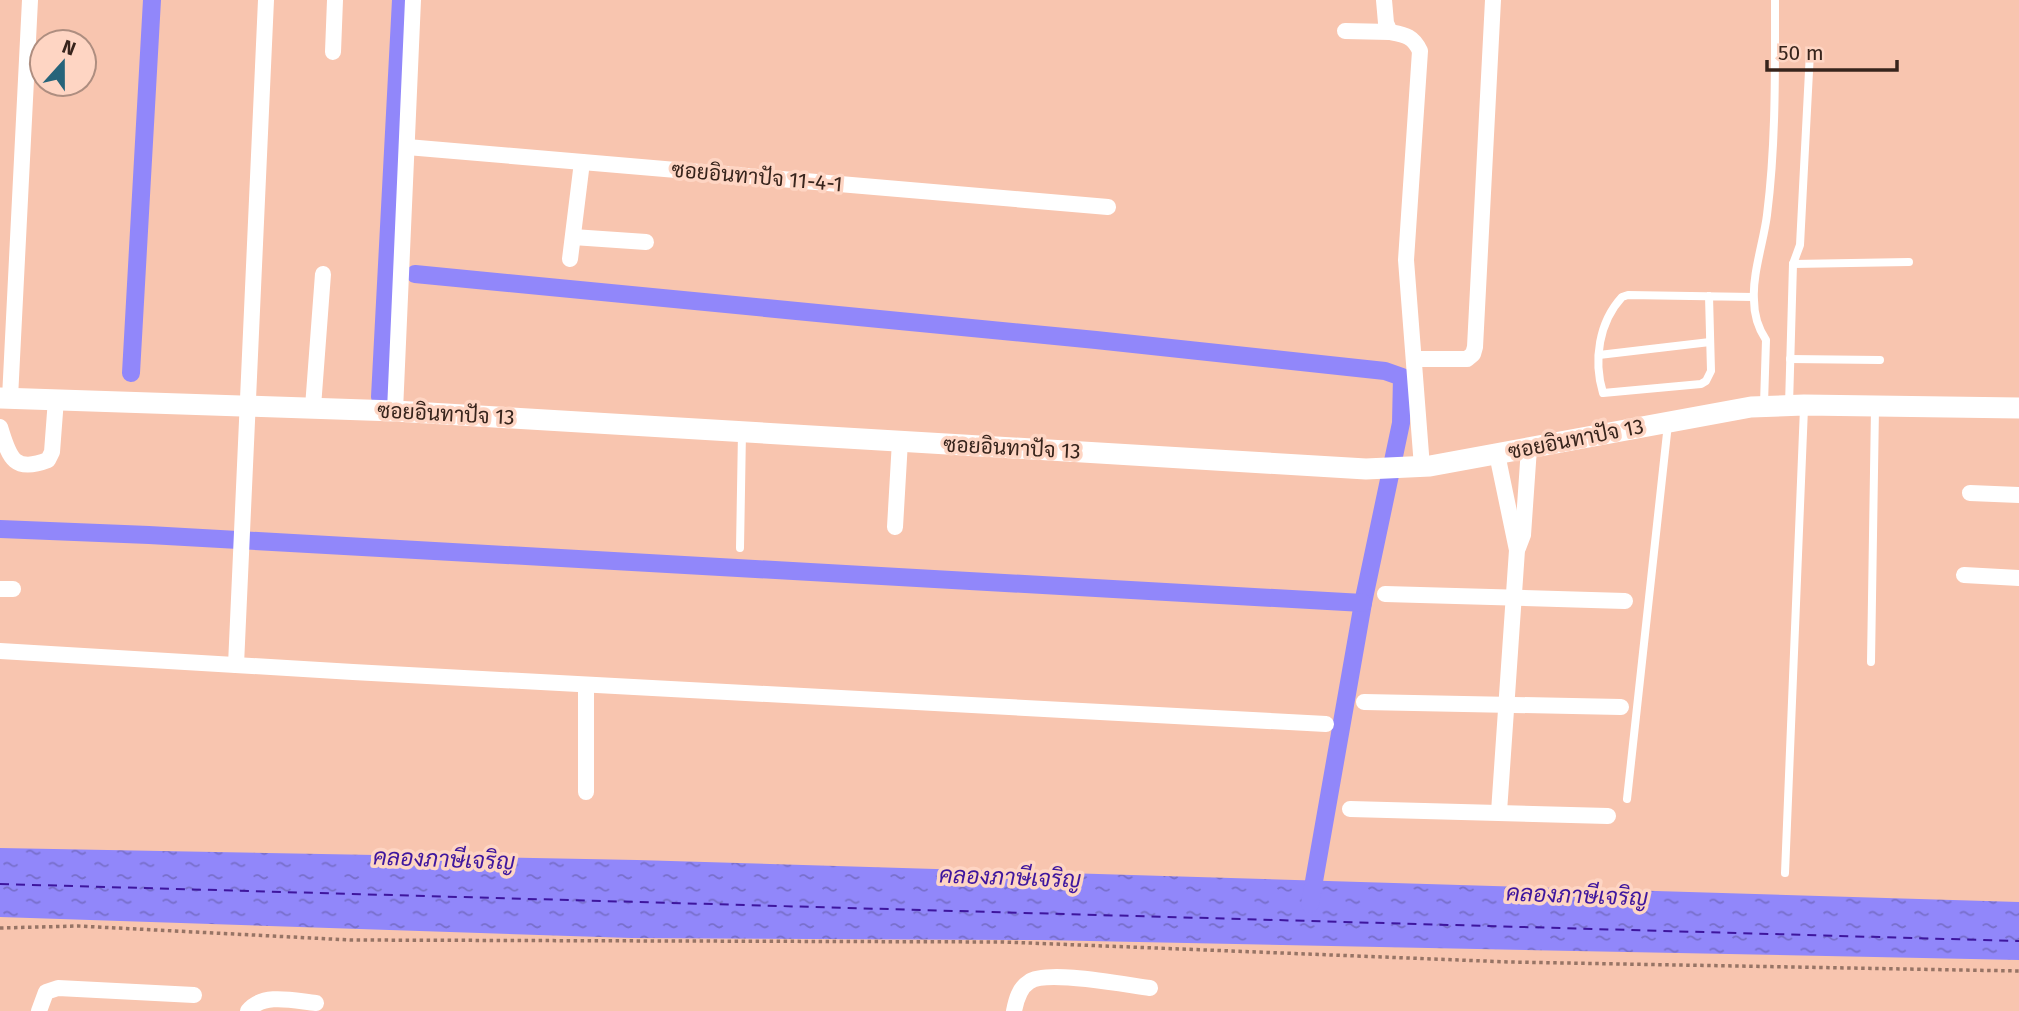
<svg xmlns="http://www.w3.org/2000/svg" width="2019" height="1011" font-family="'Fira Sans',Sarabun,sans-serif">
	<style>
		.water { fill: url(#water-ripples) }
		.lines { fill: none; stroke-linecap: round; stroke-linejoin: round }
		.canal { stroke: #9187fa; stroke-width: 18 }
		.ferry { stroke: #3e169e; stroke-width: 2; stroke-dasharray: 9 7; stroke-linecap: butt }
		.path { stroke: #977465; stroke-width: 3.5; stroke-dasharray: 3.5 3.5; stroke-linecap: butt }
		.lane { stroke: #fff; stroke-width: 8 }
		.street { stroke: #fff; stroke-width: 16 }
		.secondary { stroke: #fff; stroke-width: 21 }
		.labels { text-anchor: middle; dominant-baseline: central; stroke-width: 7; stroke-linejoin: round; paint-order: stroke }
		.street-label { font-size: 21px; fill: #37241c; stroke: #fed5c3 }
		.water-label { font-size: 23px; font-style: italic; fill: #3e169e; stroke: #fed5c3 }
	</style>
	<defs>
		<pattern id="water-ripples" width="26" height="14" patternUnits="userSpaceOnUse" patternTransform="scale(1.75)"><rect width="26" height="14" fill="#9187fa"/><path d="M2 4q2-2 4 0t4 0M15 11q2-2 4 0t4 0" fill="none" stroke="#776eca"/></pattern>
	</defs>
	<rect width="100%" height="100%" fill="#f8c5af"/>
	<path class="water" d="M0,848l637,12 1382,42v58l-978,-20 -410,-2 -631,-21z"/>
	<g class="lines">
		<g class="canal">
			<path d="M415,274l681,66 289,31 17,6 -1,46 -38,180 -53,301"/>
			<path d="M131,373l21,-373"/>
			<path d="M380,397l21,-397"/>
			<path d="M0,529l149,6 1214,68"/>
		</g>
		<path class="ferry" d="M0,884l2019,57"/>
		<path class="path" d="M0,928l78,-2 272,14 654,2 505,20 510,9"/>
		<g class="lane">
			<path d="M1793,264l116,-2"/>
			<path d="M1709,296l2,75 -5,10 -5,3 -98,9c-10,-33 -4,-71 19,-96l6,-2 125,2"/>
			<path d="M1599,355l111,-13"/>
			<path d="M1790,359l90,1"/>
			<path d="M1764,404l2,-64c-8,-12 -12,-26 -12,-40 -2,-25 10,-60 13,-85 9,-71 8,-144 8,-215"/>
			<path d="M1789,405l4,-141 7,-19 10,-193"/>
			<path d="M740,548l2,-116"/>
			<path d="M1871,662l4,-254"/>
			<path d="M1627,799l41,-375"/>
			<path d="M1785,873l19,-465"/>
		</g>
		<g class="street">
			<path d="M1384,0l2,23 4,9c15,3 23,4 30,19l-14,209 16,207"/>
			<path d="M1345,31l45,1"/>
			<path d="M333,52l2,-52"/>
			<path d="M407,147l701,60"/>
			<path d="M573,237l73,5"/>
			<path d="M570,259l12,-97"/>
			<path d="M1414,359h53l6,-5 2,-7 18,-347"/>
			<path d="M10,398l20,-398"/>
			<path d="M313,407l10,-133"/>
			<path d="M395,411l18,-411"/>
			<path d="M0,427c9,28 12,47 48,33l4,-8 4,-53"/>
			<path d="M1497,454l20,96 -18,262"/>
			<path d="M1970,493l49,2"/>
			<path d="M895,527l5,-86"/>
			<path d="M1518,548l5,-13 6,-87"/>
			<path d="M1964,575l55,3"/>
			<path d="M0,589h13"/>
			<path d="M1385,594l240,7"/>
			<path d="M0,651l353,21 973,52"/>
			<path d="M236,665l30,-665"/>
			<path d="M586,685v107"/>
			<path d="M1364,702l257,5"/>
			<path d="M1350,809l258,7"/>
			<path d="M39,1011l7,-19 12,-4 136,7"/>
			<path d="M248,1011c15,-19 47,-10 68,-8"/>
			<path d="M1014,1011c2,-10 5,-23 15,-29 17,-13 97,3 121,6"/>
		</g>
		<path class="secondary" d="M0,398l395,13 971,58 64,-3 321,-59 53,-2 215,3"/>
	</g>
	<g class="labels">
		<g class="street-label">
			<text transform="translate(757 177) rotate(5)">ซอยอินทาปัจ 11-4-1</text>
			<text transform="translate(446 414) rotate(3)">ซอยอินทาปัจ 13</text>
			<text transform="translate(1576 439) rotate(-11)">ซอยอินทาปัจ 13</text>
			<text transform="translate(1012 448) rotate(3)">ซอยอินทาปัจ 13</text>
		</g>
		<g class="water-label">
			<text transform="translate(444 859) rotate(2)">คลองภาษีเจริญ</text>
			<text transform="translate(1010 877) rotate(2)">คลองภาษีเจริญ</text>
			<text transform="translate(1577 895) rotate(2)">คลองภาษีเจริญ</text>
		</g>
	</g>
	<g transform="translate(63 63) rotate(21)"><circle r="33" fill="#fed5c3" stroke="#ae8e80" stroke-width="2"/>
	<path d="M0-5L12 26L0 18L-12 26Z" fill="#26647a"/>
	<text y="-10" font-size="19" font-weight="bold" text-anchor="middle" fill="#37241c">N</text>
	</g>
	<path d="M1767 60v10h130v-10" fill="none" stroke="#37241c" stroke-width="3.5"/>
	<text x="1778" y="60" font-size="21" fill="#37241c" stroke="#fed5c3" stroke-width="5" paint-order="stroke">50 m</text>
</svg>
